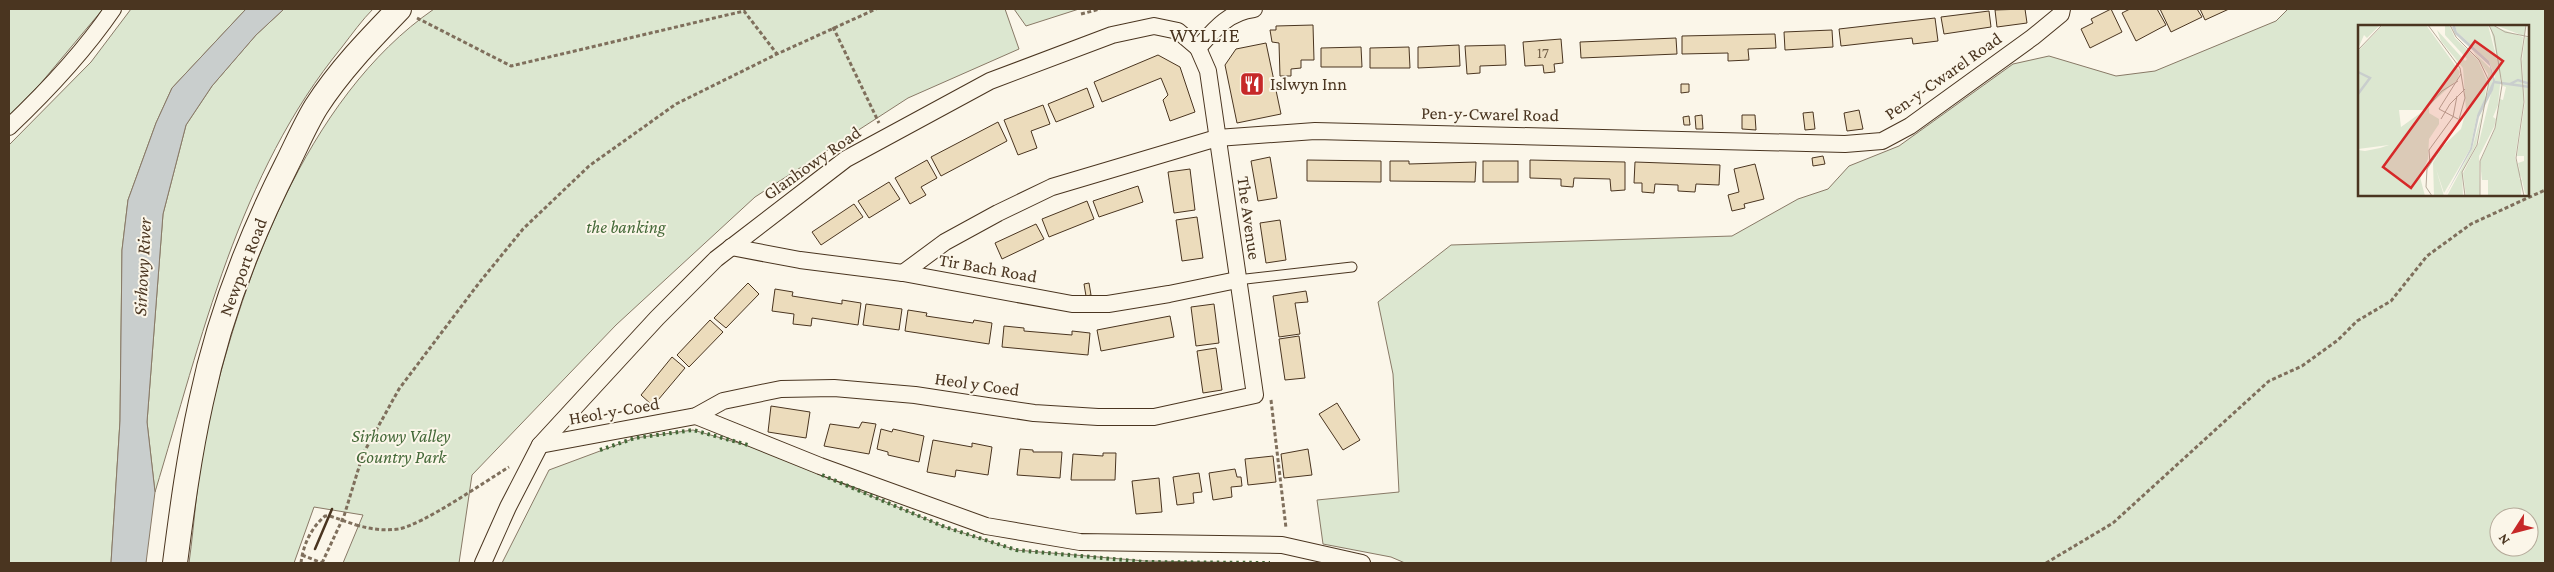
<svg xmlns="http://www.w3.org/2000/svg" width="2554" height="572" font-family="'Crimson Pro',serif">
	<style>
		.green { fill: #dce7d0; stroke: #887966; fill-rule: evenodd }
		.water { fill: #c9cecd; stroke: #887966 }
		.building { fill: #ecdcbc; stroke: #4a3520 }
		.lines { fill: none; stroke-linecap: round; stroke-linejoin: round }
		.lane-casing { stroke: #4a3520; stroke-width: 11 }
		.street-casing { stroke: #4a3520; stroke-width: 18 }
		.secondary-casing { stroke: #4a3520; stroke-width: 26 }
		.path { stroke: #7f6f5c; stroke-width: 3; stroke-dasharray: 4 2.5; stroke-linecap: butt }
		.lane { stroke: #fbf6e9; stroke-width: 9 }
		.street { stroke: #fbf6e9; stroke-width: 16 }
		.secondary { stroke: #fbf6e9; stroke-width: 24 }
		.path-bridge { stroke: #7f6f5c; stroke-width: 3; stroke-dasharray: 4 2.5; stroke-linecap: butt }
		.hedge { stroke: #436837; stroke-width: 4; stroke-dasharray: 2.5 4; stroke-linecap: butt }
		.wall { stroke: #4a3520; stroke-width: 2.5 }
		.labels { text-anchor: middle; dominant-baseline: central; stroke-width: 4; stroke-linejoin: round; paint-order: stroke }
		.number-label { font-size: 15px; fill: #725f47 }
		.street-label { font-size: 18px; fill: #4a3520; stroke: #fbf6e9 }
		.poi-label { font-size: 18px; fill: #4a3520; stroke: #fbf6e9; text-anchor: start }
		.park-label { font-size: 18px; font-style: italic; fill: #436837; stroke: #fbf6e9 }
		.water-label { font-size: 19px; font-style: italic; fill: #4a3520; stroke: #fbf6e9 }
		.quarter-label { font-size: 20px; letter-spacing: 1px; fill: #4a3520; stroke: #fbf6e9 }
		.inset-river { fill: none; stroke: #c9cecd; stroke-width: 2.5 }
		.inset-road { fill: none; stroke: #b4a999; stroke-width: 1 }
		.view { fill: #d62828; fill-opacity: 0.15; stroke: #d62828; stroke-width: 2.5 }
		.inset-edge { fill: none; stroke: #4a3520; stroke-width: 2.5 }
	</style>
	<rect width="100%" height="100%" fill="#fbf6e9"/>
	<g class="green">
		<path d="M9,9h94l-62,74 -32,33z"/>
		<path d="M131,9h115l-74,79 -16,35 -28,77 -6,50 -2,171 -9,142h-102v-418l82,-83z"/>
		<path d="M284,9h89c-11,11 -21,25 -31,38 -104,127 -140,291 -187,445l-8,-70 16,-208 23,-89 26,-39 44,-51z"/>
		<path d="M434,9h571l14,40 -111,49 -153,99 -139,128 -144,150 -13,88h-116l20,-48 -49,-8 -20,56h-105c6,-43 8,-88 17,-131 33,-147 99,-334 228,-423z"/>
		<path d="M1014,9h65l-53,17z"/>
		<path d="M2288,9h257v554h-1140l-14,-6 -68,-13 -6,-44 82,-8 -6,-118 -15,-72 73,-57 281,-9 66,-37 30,-10 21,-23 50,-20 114,-82 36,-8 67,20 39,-5 121,-50zM2359,26h169v169h-169zM2499,517h30v30h-30z"/>
		<path d="M693,430l67,19 185,78 71,23 129,11 125,2h-768l47,-93 86,-32z"/>
	</g>
	<path class="water" d="M246,9h38l-28,26 -44,51 -26,39 -23,89 -16,208 8,70 -9,71h-35l9,-142 2,-171 6,-50 28,-77 16,-35z"/>
	<g class="building">
		<path d="M2025,9l2,14 -30,4 -2,-17z"/>
		<path d="M2111,9l11,23 -32,16 -9,-19 12,-6 -2,-4z"/>
		<path d="M2130,9h27l9,16 -30,16 -14,-28z"/>
		<path d="M2160,9h37l5,8 -31,15z"/>
		<path d="M2200,9h29l-24,11z"/>
		<path d="M1989,11l2,16 -47,7 -3,-17z"/>
		<path d="M1935,18l3,23 -25,3 -1,-6 -71,8 -2,-17z"/>
		<path d="M1313,25l1,35h-13v8l-10,1v7h-11l-1,-33 -7,-1 -2,-12h6v-4z"/>
		<path d="M1832,30l1,17 -48,3 -1,-18z"/>
		<path d="M1775,34l1,14 -28,1 1,11 -21,1v-8l-46,1v-18z"/>
		<path d="M1676,38l1,16 -96,4 -1,-16z"/>
		<path d="M1561,39l2,24 -9,1 1,8 -11,1 -1,-8 -18,1 -2,-24z"/>
		<path d="M1266,43l15,71 -44,9 -12,-58 11,-16z"/>
		<path d="M1459,45l1,21 -42,2v-21z"/>
		<path d="M1505,45l1,20 -26,1v7l-13,1 -2,-28z"/>
		<path d="M1361,47l1,20h-41v-19z"/>
		<path d="M1409,47l1,21h-40v-20z"/>
		<path d="M1158,55l22,12 15,45 -25,9 -7,-21 5,-5 -7,-17 -59,24 -8,-20z"/>
		<path d="M1681,84h8v8l-8,1z"/>
		<path d="M1087,88l7,19 -38,15 -8,-18z"/>
		<path d="M1043,105l7,19 -19,7 6,17 -19,7 -14,-35z"/>
		<path d="M1859,110l4,19 -16,2 -3,-18z"/>
		<path d="M1813,112l2,17 -10,1 -2,-17z"/>
		<path d="M1702,115l1,14h-7l-1,-13z"/>
		<path d="M1742,115h13l1,15 -14,-1z"/>
		<path d="M1689,116l1,9h-6l-1,-8z"/>
		<path d="M998,122l9,19 -66,35 -10,-19z"/>
		<path d="M1823,156l2,8 -12,2 -1,-8z"/>
		<path d="M1270,157l7,41 -19,3 -7,-40z"/>
		<path d="M927,160l10,18 -16,9 5,8 -16,9 -15,-26z"/>
		<path d="M1307,160l74,1v21l-74,-1z"/>
		<path d="M1530,160l95,2v28l-14,1 -1,-12 -36,-1 -1,9 -12,-1v-7l-31,-1z"/>
		<path d="M1390,161h19v3l67,-2 -1,20 -85,-1z"/>
		<rect x="1483" y="161" width="35" height="21"/>
		<path d="M1635,162l85,3 -1,20 -23,-1 -1,8 -17,-1v-6l-23,-1 -1,9 -12,-1v-9h-8z"/>
		<path d="M1755,164l9,35 -20,5 1,4 -13,3 -4,-16 11,-3 -5,-23z"/>
		<path d="M1190,169l5,41 -21,3 -6,-41z"/>
		<path d="M889,182l11,17 -31,19 -11,-17z"/>
		<path d="M1138,186l5,16 -44,15 -6,-16z"/>
		<path d="M1087,201l7,18 -45,18 -7,-18z"/>
		<path d="M854,204l9,13 -42,28 -9,-13z"/>
		<path d="M1197,217l6,41 -21,3 -6,-41z"/>
		<path d="M1280,220l6,40 -20,3 -6,-40z"/>
		<path d="M1036,224l8,15 -42,20 -7,-16z"/>
		<path d="M748,283l11,11 -33,34 -12,-10z"/>
		<path d="M1089,283l2,12 -5,1 -2,-12z"/>
		<path d="M775,289l18,3 -1,4 50,8v-4l19,3 -3,22 -46,-7 -1,8 -18,-2 1,-10 -22,-3z"/>
		<path d="M1306,291l2,11 -13,1 5,31 -21,3 -6,-41z"/>
		<path d="M866,304l36,5 -3,21 -36,-5z"/>
		<path d="M1214,304l5,39 -23,3 -5,-39z"/>
		<path d="M908,310l19,3 -1,3 47,7 1,-3 18,3 -3,21 -84,-13z"/>
		<path d="M1170,316l4,21 -73,14 -4,-21z"/>
		<path d="M710,320l13,12 -34,35 -12,-12z"/>
		<path d="M1004,326l20,2v3l48,4v-4l18,2 -2,22 -86,-8z"/>
		<path d="M1299,336l6,42 -20,2 -6,-41z"/>
		<path d="M1216,348l6,42 -19,3 -6,-42z"/>
		<path d="M672,357l13,11 -32,38 -12,-11z"/>
		<path d="M1337,403l23,37 -17,10 -24,-36z"/>
		<path d="M771,406l39,6 -4,26 -38,-6z"/>
		<path d="M862,422l14,2 -7,30 -45,-8 6,-22 29,4z"/>
		<path d="M881,429l11,3 1,-3 31,7 -5,26 -31,-7v-3l-11,-3z"/>
		<path d="M933,440l39,7v-4l20,4 -4,28 -32,-5 -1,7 -28,-5z"/>
		<path d="M1020,449l13,1v2h29l-2,26 -43,-3z"/>
		<path d="M1308,449l4,26 -28,3 -3,-24z"/>
		<path d="M1103,453h13l-1,27h-44l2,-26 30,2z"/>
		<path d="M1273,456l3,26 -28,3 -3,-26z"/>
		<path d="M1235,469l2,8h4l1,9 -11,1 1,10 -19,3 -4,-27z"/>
		<path d="M1199,473l3,19 -9,1 1,10 -17,2 -4,-28z"/>
		<path d="M1159,478l3,34 -26,2 -4,-33z"/>
	</g>
	<g class="lines">
		<defs>
			<path id="lane" d="M1237,280l115,-13"/>
			<g id="street">
				<path d="M9,127c39,-37 74,-74 104,-118"/>
				<path d="M731,247l69,13 103,13 169,31h36l61,-10 68,-14"/>
				<path d="M903,273l42,-31 53,-29 54,-26 165,-49 98,-7 530,13 37,-3 28,-15 123,-89 28,-23 1,-5"/>
				<path d="M696,416l124,50 166,60 94,16 202,3 80,18"/>
				<path d="M540,445l156,-29 27,-15 58,-12 53,-1 81,7 119,18 64,4h56l101,-22 -47,-324 -10,-23"/>
				<path d="M483,563l25,-56 32,-62 117,-127 59,-59 130,-100 144,-78 122,-46 42,-9 24,5 20,17c16,-18 30,-36 56,-39"/>
			</g>
			<path id="secondary" d="M175,563c7,-54 14,-107 26,-161 17,-82 48,-163 86,-238 9,-18 18,-39 29,-57 23,-36 53,-67 83,-98"/>
		</defs>
		<use href="#lane" class="lane-casing"/>
		<use href="#street" class="street-casing"/>
		<use href="#secondary" class="secondary-casing"/>
		<g class="path">
			<path d="M1081,14l19,-5"/>
			<path d="M417,18l94,48 233,-55 33,43"/>
			<path d="M833,27l46,96"/>
			<path d="M1271,400l15,128"/>
			<path d="M356,525c15,4 27,6 42,4 25,-4 86,-47 111,-62"/>
			<path d="M302,555l20,8"/>
			<path d="M301,563c2,-18 10,-35 24,-47h5"/>
			<path d="M322,563l22,-47 19,-62 36,-65 80,-106 44,-54 66,-63 87,-62 101,-50 99,-45"/>
			<path d="M2046,563l67,-40 156,-142 33,-15 36,-26 19,-19 34,-20 36,-45 44,-32 74,-34"/>
		</g>
		<use href="#lane" class="lane"/>
		<use href="#street" class="street"/>
		<use href="#secondary" class="secondary"/>
		<path class="path-bridge" d="M330,516l26,9"/>
		<g class="hedge">
			<path d="M600,450l35,-12 58,-8 55,15"/>
			<path d="M822,475l123,52 71,23 129,12 125,1"/>
		</g>
		<path class="wall" d="M315,549l17,-40"/>
	</g>
	<defs>
		<symbol id="restaurant-square" viewBox="-11 -11 22 22"><rect x="-9" y="-9" width="18" height="18" rx="4" fill="#c62828" stroke="#fbf6e9"/><path d="M-5-6h1v4h1v-4h1v4h1v-4h1v5L-1.5 .5V6h-2V.5L-5-1ZM5-6V6H3V1.5H1.5Q1.5-4 5-6Z" fill="#fff"/></symbol>
	</defs>
	<g fill-rule="evenodd">
		<use href="#restaurant-square" x="1238" y="70" width="28" height="28"/>
	</g>
	<g class="labels">
		<g class="number-label">
			<text x="1543" y="53">17</text>
		</g>
		<g class="street-label">
			<text transform="translate(1943 76) rotate(-35)">Pen-y-Cwarel Road</text>
			<text transform="translate(1490 114) rotate(1)">Pen-y-Cwarel Road</text>
			<text transform="translate(812 163) rotate(-35)">Glanhowy Road</text>
			<text transform="translate(1249 218) rotate(82)">The Avenue</text>
			<text transform="translate(243 267) rotate(-69)">Newport Road</text>
			<text transform="translate(988 268) rotate(10)">Tir Bach Road</text>
			<text transform="translate(977 384) rotate(8)">Heol y Coed</text>
			<text transform="translate(614 411) rotate(-10)">Heol-y-Coed</text>
		</g>
		<g class="poi-label">
			<text x="1270" y="84">Islwyn Inn</text>
		</g>
		<g class="park-label">
			<text x="626" y="227">the banking</text>
			<text x="401" y="436">Sirhowy Valley<tspan x="401" dy="21">Country Park</tspan></text>
		</g>
		<g class="water-label">
			<text transform="translate(142 267) rotate(-87)">Sirhowy River</text>
		</g>
		<g class="quarter-label">
			<text x="1205" y="35">WYLLIE</text>
		</g>
	</g>
	<g transform="translate(2358 25)">
		<rect width="171" height="171" fill="#fbf6e9"/>
		<path d="M0,0h22l-13,13 -3,-3 -6,14zM25,0h43l34,47 -3,8 -33,30h-25l2,17 28,-20v6l10,6v5l-10,15 -1,20 -8,18 5,19h-67v-46l7,1 15,-3 9,-3 -31,4v-98zM87,0h4l6,13 23,22 9,21 -3,24 -7,10 -7,34 -26,44 -8,-24 8,27h-10l-1,-33 9,-16 19,-18 5,-18 -3,-43 -22,-27 -4,-11 28,31 2,-2 -22,-24zM97,0h33l13,50 -3,30 -5,12 3,2 -2,8 -15,29 1,40h-14l-3,-23 16,-31 16,-65 -6,-16 -32,-29zM132,0l33,12 -2,22 3,40 -9,59 6,17 -2,4 3,1 -1,16h-33v-16h-6l-2,-18 15,-33 5,-30 3,1 3,-13 -3,-1zM137,0h31l-2,11zM167,12l5,1 -1,158 -4,-3 -7,-30 6,-2v-5h-7l8,-54 -3,-41zM115,26l18,18 2,12 -5,15v-22zM125,84l-7,36 -14,27 1,24h-16l25,-47z" fill="#dce7d0"/>
		<path d="M97,0l2,7 32,29 6,19 -2,10 -14,27 -7,32 -27,47 25,-47 7,-34 16,-34 -3,-15 -35,-32 -3,-7z" fill="#c9cecd"/>
		<path class="inset-river" d="M0,47l12,6 -12,16M136,57l36,5M152,59l8,-4 12,4"/>
		<path class="inset-road" d="M70,0l32,43 5,30 -7,25 -31,46 -1,18 6,9M92,0l6,12 23,23 10,21 -12,64 -15,27 3,24M135,0l12,7 25,5M0,25l24,-25M67,85l17,-19 16,-10M83,94l9,-15 15,-15M100,94l-19,-10 22,-35M72,139l-1,-14 24,-33 4,-21M122,171v-35l15,-33 7,-43 -8,-49 -5,-11M166,171l-8,-38 8,-56 -3,-43 5,-34"/>
		<path class="view" d="M117,16l28,20 -92,127 -28,-21z"/>
		<rect width="171" height="171" class="inset-edge"/>
	</g>
	<rect width="2554" height="572" fill="none" stroke="#4a3520" stroke-width="20"/>
	<g transform="translate(2514 532) rotate(234)"><circle r="24" fill="#fbf6e9" stroke="#b4a999"/>
	<path d="M0-4L9 19L0 12L-9 19Z" fill="#c62828"/>
	<text y="-8" font-size="14" font-weight="bold" text-anchor="middle" fill="#4a3520">N</text>
	</g>
</svg>
